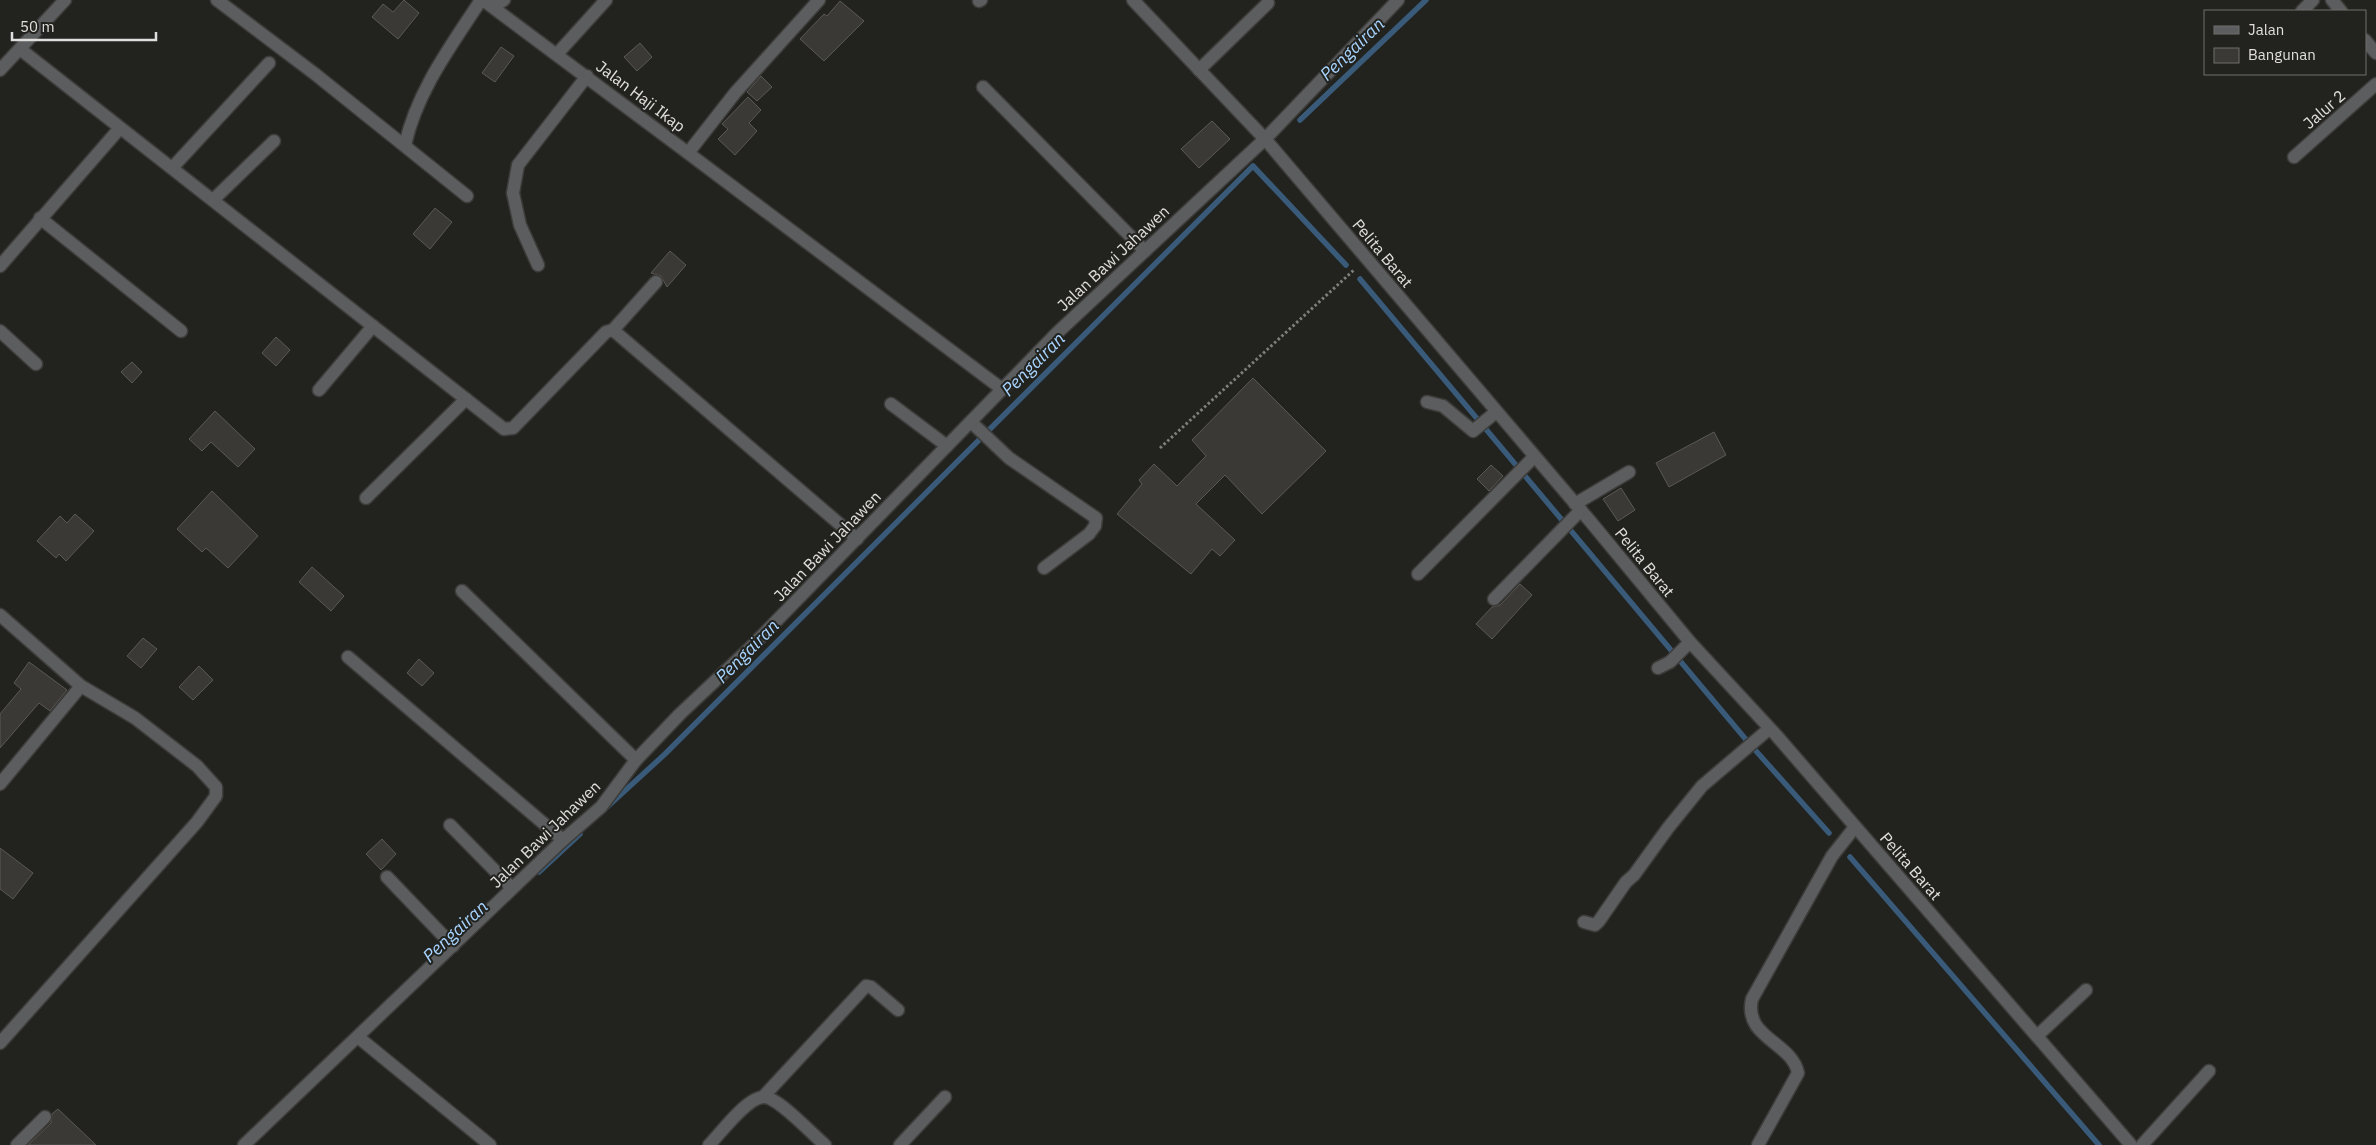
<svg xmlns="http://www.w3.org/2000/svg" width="2376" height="1145" font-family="'IBM Plex Sans',sans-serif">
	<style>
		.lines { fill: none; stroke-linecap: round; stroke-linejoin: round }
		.stream { stroke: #395b79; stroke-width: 5.5 }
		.building { fill: #3a3936; stroke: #5a5956 }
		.minor-casing { stroke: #3d3c3a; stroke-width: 15 }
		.path { stroke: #7f7e7c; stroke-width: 3; stroke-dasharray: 2.5 2.5; stroke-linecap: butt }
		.minor { stroke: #5b5d5e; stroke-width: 12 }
		.labels { text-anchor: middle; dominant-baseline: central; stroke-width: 4; stroke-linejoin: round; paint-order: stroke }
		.street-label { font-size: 16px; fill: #e0dfdd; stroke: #22221f }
		.water-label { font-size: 18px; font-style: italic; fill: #a7d4fe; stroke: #22221f }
	</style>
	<rect width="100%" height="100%" fill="#22221f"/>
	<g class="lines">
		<g class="stream">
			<path d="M1300,120l126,-120"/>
			<path d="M1360,279l388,463 81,91"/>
			<path d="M606,808l59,-54 588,-588 93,99"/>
			<path d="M1850,857l249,288"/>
			<path d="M539,872l41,-38"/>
		</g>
	</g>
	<g class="building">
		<path d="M404,0l15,13 -21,26 -26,-22 11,-13 10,8z"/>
		<path d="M840,1l24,20 -40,40 -24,-22 24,-25 3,2z"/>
		<path d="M640,43l12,14 -15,14 -13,-14z"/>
		<path d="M501,47l13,9 -19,26 -13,-9z"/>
		<path d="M761,76l11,11 -15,14 -10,-9z"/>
		<path d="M748,97l13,13 -12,13 8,8 -22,24 -17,-16 10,-10 -6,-5z"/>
		<path d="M1212,121l18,18 -31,29 -18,-19z"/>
		<path d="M435,208l17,14 -22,27 -17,-15z"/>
		<path d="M670,251l16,14 -19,22 -6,-11 -10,-3z"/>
		<path d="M276,337l14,13 -14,16 -14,-13z"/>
		<path d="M132,362l10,10 -10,11 -11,-11z"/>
		<path d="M1253,378l73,73 -64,63 -37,-39 -29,29 39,36 -15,16 -8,-7 -21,25 -74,-60 25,-30 -3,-4 15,-16 23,22 29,-30 -14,-16z"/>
		<path d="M215,411l40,38 -17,18 -27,-25 -9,9 -13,-12z"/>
		<path d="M1714,432l12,23 -57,32 -13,-24z"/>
		<path d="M1491,465l12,11 -14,15 -12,-12z"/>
		<path d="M1621,488l14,22 -17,11 -15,-22z"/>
		<path d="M212,491l46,45 -30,32 -22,-20 -4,4 -25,-23z"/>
		<path d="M75,514l19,17 -28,30 -7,-7 -3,4 -19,-17 23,-25 7,7z"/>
		<path d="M312,567l32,29 -13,15 -32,-29z"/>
		<path d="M1520,584l12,11 -40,44 -16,-15 16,-17 8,-2z"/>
		<path d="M143,638l14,11 -16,19 -14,-12z"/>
		<path d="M419,659l15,14 -12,13 -15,-13z"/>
		<path d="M29,662l38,28 -17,21 -11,-8 -39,45v-34l21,-25 -7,-6z"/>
		<path d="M199,666l14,14 -20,20 -14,-13z"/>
		<path d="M382,839l14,15 -15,16 -15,-16z"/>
		<path d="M0,848l33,25 -20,26 -13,-10z"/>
		<path d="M58,1109l38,36h-68l23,-22 1,-9z"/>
	</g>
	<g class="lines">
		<defs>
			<g id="minor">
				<path d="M217,0l98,74 152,122"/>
				<path d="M483,0l205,153 47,-60 84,-93"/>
				<path d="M1133,0l132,139 325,382 100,121 86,93 355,410"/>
				<path d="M2332,0l9,11"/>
				<path d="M979,1l2,-1"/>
				<path d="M493,7l11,-7"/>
				<path d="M2302,11l11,-11"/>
				<path d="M2365,40l11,13"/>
				<path d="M20,49l484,380 9,-1 93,-96 7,-2 244,209"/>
				<path d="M558,53l48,-53"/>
				<path d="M0,70l65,-70"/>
				<path d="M1199,70l69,-67"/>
				<path d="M983,87l162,164"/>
				<path d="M405,145c12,-54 46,-99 76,-145"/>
				<path d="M688,153l314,236"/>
				<path d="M2294,157l82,-73"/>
				<path d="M172,168l97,-105"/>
				<path d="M213,200l61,-59"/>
				<path d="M40,218l141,113"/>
				<path d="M538,265l-18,-40 -7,-32 5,-28 69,-89"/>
				<path d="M0,266l120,-138"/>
				<path d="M613,330l43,-48"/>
				<path d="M0,331l36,33"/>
				<path d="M319,390l54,-64"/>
				<path d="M1427,402l16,4 30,25 23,-19"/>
				<path d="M891,404l56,42"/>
				<path d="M971,422l38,36 87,60 -1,8 -6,8 -45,34"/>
				<path d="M366,498l100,-99"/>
				<path d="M1575,504l54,-32"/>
				<path d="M1418,574l116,-117"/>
				<path d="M462,591l174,169"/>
				<path d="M1494,599l87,-89"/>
				<path d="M0,615l81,71 54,32 62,48 19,21v9l-19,26 -197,221"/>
				<path d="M348,657l215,183"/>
				<path d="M1658,668l12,-6 20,-20"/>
				<path d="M0,784l81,-98"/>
				<path d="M450,825l62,63"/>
				<path d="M387,877l66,69"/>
				<path d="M1584,922l11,3 4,-4 27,-39 8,-7 34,-47 34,-42 67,-57"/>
				<path d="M2037,1036l49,-46"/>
				<path d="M358,1037l132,108"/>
				<path d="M763,1097l103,-111 5,1 27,23"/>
				<path d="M17,1145l28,-28"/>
				<path d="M244,1145l319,-305 38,-33 35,-47 44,-46 70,-66 307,-315 208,-194 133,-139"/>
				<path d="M709,1145c12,-12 38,-48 55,-48 14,0 49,38 61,48"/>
				<path d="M900,1145l45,-48"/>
				<path d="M1758,1145l40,-72c-6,-31 -55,-35 -46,-74l80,-143 23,-29"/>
				<path d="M2142,1145l67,-74"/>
			</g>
		</defs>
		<use href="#minor" class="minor-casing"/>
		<path class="path" d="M1160,448l195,-179"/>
		<use href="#minor" class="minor"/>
	</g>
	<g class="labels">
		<g class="street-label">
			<text transform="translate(641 96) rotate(37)">Jalan Haji Ikap</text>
			<text transform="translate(2324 109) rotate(-41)">Jalur 2</text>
			<text transform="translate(1383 253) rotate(50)">Pelita Barat</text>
			<text transform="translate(1113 258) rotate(-43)">Jalan Bawi Jahawen</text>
			<text transform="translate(827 546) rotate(-46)">Jalan Bawi Jahawen</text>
			<text transform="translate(1645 562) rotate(51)">Pelita Barat</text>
			<text transform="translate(545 834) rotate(-44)">Jalan Bawi Jahawen</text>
			<text transform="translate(1911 866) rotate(49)">Pelita Barat</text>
		</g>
		<g class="water-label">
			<text transform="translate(1352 49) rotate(-44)">Pengairan</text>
			<text transform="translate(1033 364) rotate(-45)">Pengairan</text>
			<text transform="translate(747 651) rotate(-45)">Pengairan</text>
			<text transform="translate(455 931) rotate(-43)">Pengairan</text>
		</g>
	</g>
	<rect x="2204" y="10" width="162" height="65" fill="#22221f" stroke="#6e6e6b"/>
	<rect x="2214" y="26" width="25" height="8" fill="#5b5d5e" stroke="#6e6e6b"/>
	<text x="2248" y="35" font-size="15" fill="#e0dfdd">Jalan</text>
	<rect x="2214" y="48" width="25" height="15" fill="#3a3936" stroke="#6e6e6b"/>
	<text x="2248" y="60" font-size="15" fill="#e0dfdd">Bangunan</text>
	<path d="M12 32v8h144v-8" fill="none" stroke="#e0dfdd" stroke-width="2.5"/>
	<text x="20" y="32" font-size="15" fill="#e0dfdd" stroke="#22221f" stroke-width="4" paint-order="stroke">50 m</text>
</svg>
